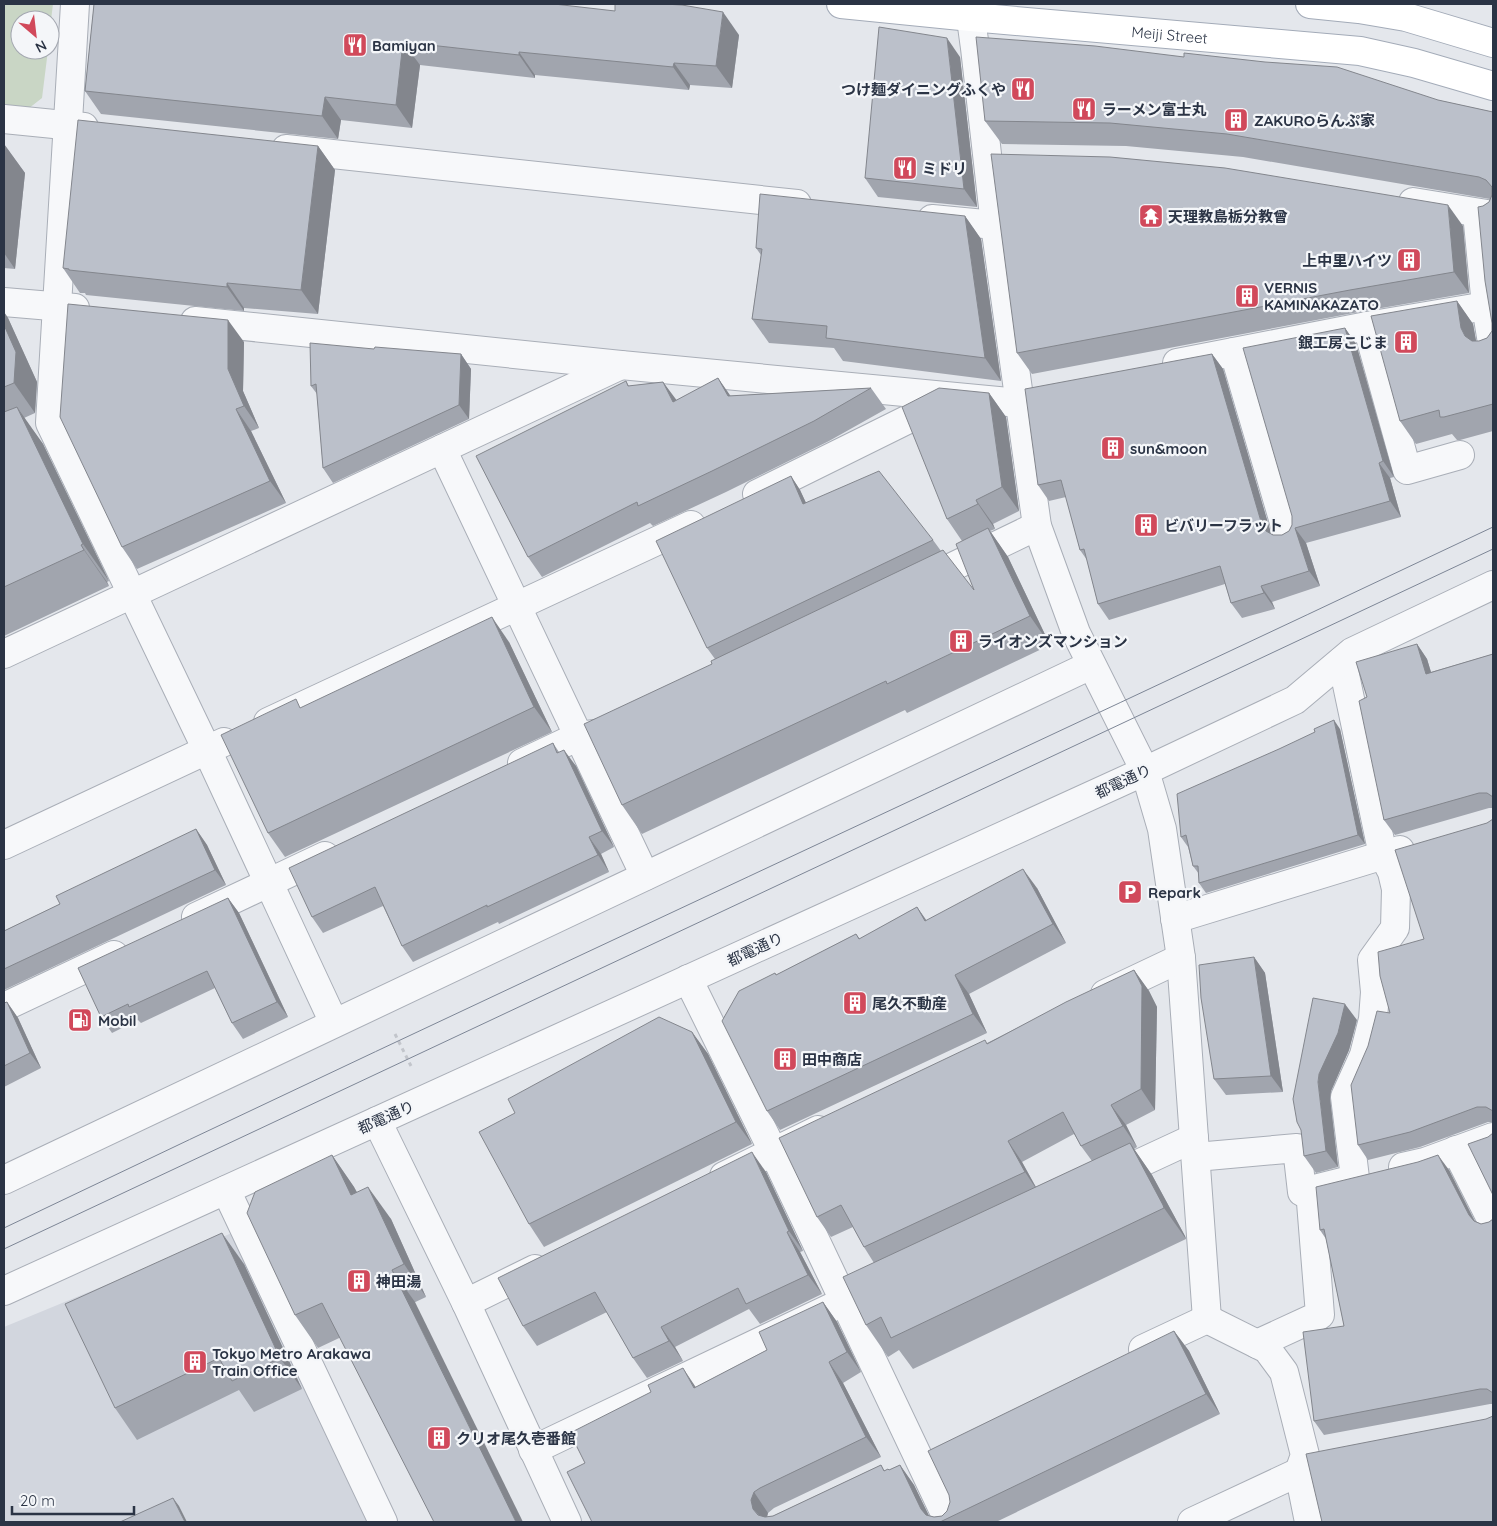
<svg xmlns="http://www.w3.org/2000/svg" width="1497" height="1526" font-family="Quicksand,'Noto Sans JP',sans-serif">
	<style>
		.built { fill: #d2d6de }
		.green { fill: #c9d6c5 }
		.lines { fill: none; stroke-linecap: round; stroke-linejoin: round }
		.minor-casing { stroke: #a9aeb7; stroke-width: 30 }
		.major-casing { stroke: #a3abb8; stroke-width: 30 }
		.path { stroke: #c2c5cb; stroke-width: 3; stroke-dasharray: 4 4; stroke-linecap: butt }
		.minor { stroke: #f7f8fa; stroke-width: 28 }
		.major { stroke: #fff; stroke-width: 28 }
		.tram { stroke: #7d8696; stroke-width: 1 }
		.wall { fill: #a1a5ae; fill-rule: evenodd }
		.shaded-wall { fill: #83868d }
		.building { fill: #bbc0ca; stroke: #83868d }
		.labels { text-anchor: middle; dominant-baseline: central; stroke-width: 4.5; stroke-linejoin: round; paint-order: stroke }
		.street-label { font-size: 15px; fill: #2b3445; stroke: #f4f6f9 }
		.poi-label { font-size: 15px; font-weight: bold; fill: #2b3445; stroke: #f4f6f9; text-anchor: start }
	</style>
	<rect width="100%" height="100%" fill="#e4e7ec"/>
	<path class="built" d="M232,1233l135,289h-363v-195z"/>
	<path class="green" d="M4,4h49l-3,24v-8h-30v30h28l-6,48 -18,14 -20,-3z"/>
	<g class="lines">
		<defs>
			<g id="minor">
				<path d="M75,4l-25,419 157,327 127,273"/>
				<path d="M969,4l6,44 20,177 42,301 39,107 69,138 17,58 19,129 26,361"/>
				<path d="M4,119l80,8"/>
				<path d="M286,149l511,55"/>
				<path d="M1413,202l80,13"/>
				<path d="M1477,213l9,93 7,43"/>
				<path d="M932,219l63,6"/>
				<path d="M4,302l71,6"/>
				<path d="M195,321l426,44 398,38"/>
				<path d="M1367,326l40,144 53,-15"/>
				<path d="M1234,352l54,184"/>
				<path d="M1177,363l190,-37 119,-20"/>
				<path d="M442,449l203,427"/>
				<path d="M757,494l184,-91"/>
				<path d="M921,582l116,-56"/>
				<path d="M4,654l617,-289"/>
				<path d="M1342,661l41,194 9,17 4,17 -1,39 -23,32 3,32 -2,27 -9,36 -19,42 10,81"/>
				<path d="M268,722l423,-197"/>
				<path d="M522,763l57,-27 24,-3 20,-9"/>
				<path d="M4,845l220,-103"/>
				<path d="M196,917l129,-61"/>
				<path d="M1175,919l225,-69"/>
				<path d="M688,979l85,172 176,371"/>
				<path d="M1105,994l76,-36"/>
				<path d="M4,1007l110,-52"/>
				<path d="M377,1121l89,182 101,219"/>
				<path d="M1456,1150l37,73"/>
				<path d="M1196,1157l101,-9 5,44 52,-13"/>
				<path d="M1403,1167l22,-5 68,-25"/>
				<path d="M724,1176l94,-46"/>
				<path d="M1110,1177l84,-39"/>
				<path d="M4,1180l1087,-515"/>
				<path d="M226,1190l157,332"/>
				<path d="M4,1291l1141,-520 150,-71 57,-48 141,-67"/>
				<path d="M466,1303l69,-34"/>
				<path d="M1207,1319l60,30 17,23 21,83 -6,17 10,50"/>
				<path d="M1257,1344l63,-29 -10,-125"/>
				<path d="M1143,1349l64,-30"/>
				<path d="M533,1450l354,-169"/>
				<path d="M1192,1522l107,-50"/>
			</g>
			<g id="major">
				<path id="s1" d="M841,4l130,13 389,34 54,12 79,23"/>
				<path d="M1310,4l49,5 47,8 87,26"/>
			</g>
		</defs>
		<use href="#minor" class="minor-casing"/>
		<use href="#major" class="major-casing"/>
		<path class="path" d="M395,1034l16,32"/>
		<use href="#minor" class="minor"/>
		<use href="#major" class="major"/>
		<g class="tram">
			<path d="M4,1228c495,-237 993,-466 1489,-701"/>
			<path d="M4,1249l1489,-700"/>
		</g>
	</g>
	<g class="wall">
		<path d="M94,4l645,31 -7,53 -42,-3 -1,5 -154,-15v3l-115,-13 -8,63 -71,-8 -3,19 -237,-25 -16,-23z"/>
		<path d="M960,57l17,150 -99,-10 -13,-19z"/>
		<path d="M1438,100l55,12v319l-33,9h-3l-5,-6 -36,10 -16,-23 57,-120 16,23 3,17h3l8,-3 5,-7v-8l-9,-117 6,-4 1,-3 -247,-42 -117,-11 -124,-2 -17,-23z"/>
		<path d="M4,144l21,29 -10,96 -11,-1z"/>
		<path d="M318,146l17,24 -17,144 -74,-6v3l-158,-16 -1,-2h-5l-17,-25z"/>
		<path d="M965,216l16,23 20,142 -158,-20 -9,-13 -65,-5 -17,-24 9,-64 -5,-7z"/>
		<path d="M1463,226l6,67 -105,18 -332,63 -15,-21z"/>
		<path d="M4,312l4,6 29,64 -2,31 -11,5 19,26 66,137 -2,1 2,4 -105,50z"/>
		<path d="M1345,328l11,16 38,133 -4,1 11,39 -95,26 14,43 -48,16 3,7 -33,9 -11,-15 -6,-19 -116,36 -11,-16 -11,-44 -7,-10 -14,-53 -17,4 -11,-16 174,-131 11,15 48,165 2,1h9l7,-4 3,-6z"/>
		<path d="M244,342l-1,49 16,37 -8,3 35,72 -149,66 -15,-22z"/>
		<path d="M374,349l87,5 10,15 -2,50 -136,64 -10,-15 -6,-74 -6,-8z"/>
		<path d="M718,378l12,18 141,-8 15,21 -57,32 -103,51 -73,34 -3,-3 -108,54 -14,-20 98,-176 3,5 34,-4 13,19z"/>
		<path d="M989,393l17,24 13,94 -26,13 2,5 -5,2 18,26 42,88 -143,68 -2,-3 -263,124 -20,-29 90,-141 3,-5 -8,-11 84,-172 9,14 6,13 127,37 8,11 33,39 -12,-49 -15,-22z"/>
		<path d="M509,642l43,90 -267,125 -17,-24 34,-125z"/>
		<path d="M1417,644l10,15 4,13 62,-18v154h-4l-94,27 -11,-15 -17,-123z"/>
		<path d="M1340,729l25,115 -159,49 -7,-10v-9l-6,-8 -5,-19 -7,-10z"/>
		<path d="M553,743l6,9 17,14 38,81 -13,7 8,18 -110,52 -1,-2 -85,40 -11,-16 -19,-40 -60,27 -11,-16z"/>
		<path d="M1493,819v303h-5l-68,25 -52,13 -10,-15 32,-132 34,-74 63,-116z"/>
		<path d="M196,829l11,16 19,40 -222,105v-59l56,-27z"/>
		<path d="M1037,888l29,55 -97,51 18,39 -207,97 -13,-19 9,-136 80,-41 4,5 57,-32 10,14z"/>
		<path d="M228,898l11,15 49,104 -45,22 -11,-16 -17,-35 -74,35 -3,-3 -26,13 -11,-16z"/>
		<path d="M1254,957l11,16 18,119 -57,3 -12,-16z"/>
		<path d="M1134,970l15,21 8,16 -2,103 -29,15 11,22 -3,2 18,26 33,61 1,3 -273,130 -14,-19 -11,7 -22,-32 8,-62 -10,-16 -11,-20 -22,10 -14,-20 170,-174zM1074,1134l7,12 11,15 -56,26 -14,-25z"/>
		<path d="M7,1002l11,16 23,50 -37,19v-84z"/>
		<path d="M1357,1020l-8,30 -18,41 -1,7 8,69 -22,6 -12,-17z"/>
		<path d="M692,1032l16,22 44,90 -208,103 -15,-23z"/>
		<path d="M332,1155l22,32 3,5 34,27 35,78 -108,51 -23,-33z"/>
		<path d="M1449,1170l26,51 6,3 8,-2 4,-3v185h-3l-166,31 -10,-14 30,-95 -18,-87 -6,-9z"/>
		<path d="M766,1172l37,79 -3,1 22,42 -62,30 -11,-15 -74,38 8,14 -36,17 -14,-20 -26,-46 -70,34 -14,-20z"/>
		<path d="M244,1264l58,125 -48,23 -15,-22 -102,50 -22,-32z"/>
		<path d="M823,1302l14,20 24,50 -18,11 38,74 -107,51 -6,5 -1,4 6,-1 108,-51 3,5h5l11,-5 14,20 15,31 5,1 8,-1 232,-185 15,20 31,63 -224,108h-404l-7,-59 66,-71 45,-5 71,-37z"/>
	</g>
	<g class="shaded-wall">
		<path d="M723,12l16,23 -7,53 -16,-22z"/>
		<path d="M947,38l13,19 17,150 -13,-18z"/>
		<path d="M403,42l17,23 -8,63 -16,-23z"/>
		<path d="M519,52l16,23v3l-16,-23z"/>
		<path d="M674,63l16,22 -1,5 -16,-23z"/>
		<path d="M325,97l16,23 -3,19 -16,-23z"/>
		<path d="M4,144l21,29 -10,96 -11,-16z"/>
		<path d="M318,146l17,24 -17,144 -17,-24z"/>
		<path d="M1448,205l15,21 6,67 -15,-21z"/>
		<path d="M965,216l16,23 20,142 -16,-23z"/>
		<path d="M227,283l17,25v3l-17,-24z"/>
		<path d="M1457,301l16,23 5,28 -13,-16 -4,-8z"/>
		<path d="M4,312l4,6 29,64 -2,31 -21,-30 -10,-58z"/>
		<path d="M228,320l16,22 -1,49 16,37 -15,-22 -16,-37z"/>
		<path d="M1345,328l11,16 38,133 -11,-16z"/>
		<path d="M461,354l10,15 -2,50 -10,-14z"/>
		<path d="M1212,354l11,15 50,171 -11,-15z"/>
		<path d="M718,378l14,20 -4,-2z"/>
		<path d="M663,382l15,20h-5z"/>
		<path d="M989,393l17,24 13,94 -17,-24z"/>
		<path d="M17,407l26,37 66,137 -26,-37z"/>
		<path d="M236,409l15,22 35,72 -16,-22z"/>
		<path d="M1379,463l11,15 11,39 -11,-16z"/>
		<path d="M791,476l9,14 13,28 -10,-14z"/>
		<path d="M976,500l17,24 2,5 -17,-25z"/>
		<path d="M988,528l20,29 42,88 -20,-29z"/>
		<path d="M1295,528l11,15 14,43 -11,-15z"/>
		<path d="M81,545l26,37 2,4 -25,-36z"/>
		<path d="M1261,586l11,16 3,7 -11,-16z"/>
		<path d="M492,617l17,25 43,90 -18,-25z"/>
		<path d="M1417,644l10,15 9,30 -10,-15z"/>
		<path d="M1334,720l6,9 25,115 -7,-9z"/>
		<path d="M564,750l12,16 38,81 -12,-16z"/>
		<path d="M196,829l11,16 19,40 -11,-15z"/>
		<path d="M589,837l12,17 8,18 -11,-17z"/>
		<path d="M1023,869l14,19 29,55 -13,-19z"/>
		<path d="M228,898l11,15 49,104 -11,-15z"/>
		<path d="M917,907l13,19 -5,-5z"/>
		<path d="M1254,957l11,16 18,119 -12,-16z"/>
		<path d="M1134,970l15,21 8,16 -2,103 -14,-21z"/>
		<path d="M955,975l14,19 18,39 -14,-19z"/>
		<path d="M7,1002l11,16 23,50 -11,-15z"/>
		<path d="M1345,1004l12,16 -8,30 -18,41 -1,7 8,69 -12,-16 -8,-69 1,-8z"/>
		<path d="M692,1032l16,22 44,90 -16,-22z"/>
		<path d="M1111,1105l15,20 11,22 -14,-21z"/>
		<path d="M1008,1141l14,21 17,31 -14,-21z"/>
		<path d="M1130,1143l22,32 33,61 1,3 -22,-31z"/>
		<path d="M752,1152l14,20 37,79 -14,-20z"/>
		<path d="M332,1155l22,32 20,40 -23,-32z"/>
		<path d="M1438,1155l11,15 30,60 -10,-15z"/>
		<path d="M368,1187l23,32 35,78 -22,-33z"/>
		<path d="M787,1232l13,20 22,42 -14,-19z"/>
		<path d="M222,1233l22,31 58,125 -22,-31z"/>
		<path d="M392,1270l23,32 108,220h-7z"/>
		<path d="M823,1302l14,20 24,50 -14,-20z"/>
		<path d="M661,1327l14,20 8,14 -14,-20z"/>
		<path d="M1174,1331l15,20 31,63 -14,-20z"/>
		<path d="M829,1362l14,21 38,74 -15,-20z"/>
		<path d="M683,1368l14,21 -3,-1z"/>
		<path d="M900,1465l14,20 18,37 -11,-13z"/>
		<path d="M754,1492l14,21 -2,7v2l-13,-13 -2,-9z"/>
		<path d="M173,1498l6,8 8,16h-2z"/>
	</g>
	<g class="building">
		<path d="M94,4h460l61,7v-7h48l19,1 41,7 -7,54 -42,-3 -1,4 -154,-15v3l-116,-13 -7,63 -71,-8 -3,19 -237,-25z"/>
		<path d="M879,27l68,11 17,151 -99,-11z"/>
		<path d="M976,37l119,9 89,11v-4l81,9 72,5 101,33 55,12v292l-49,13h-4l-1,-7 -39,11 -29,-105 86,-15 4,27 4,8 7,5h7l8,-3 5,-7v-8l-7,-42 -7,-74 5,-1 6,-4 3,-7v-8l-6,-7 -7,-3 -252,-43 -117,-11 -125,-2z"/>
		<path d="M78,120l240,26 -17,144 -74,-7v4l-158,-17v-1l-6,-1z"/>
		<path d="M991,154l119,3 115,11 223,37 6,67 -104,18 -333,63z"/>
		<path d="M760,194l205,22 20,142 -159,-20 1,-12 -75,-7 10,-70 -6,-1z"/>
		<path d="M68,304l160,16v49l16,37 -8,3 34,72 -148,66 -62,-130z"/>
		<path d="M4,325l12,27 -2,31 -10,4z"/>
		<path d="M1345,328l38,133 -4,2 11,38 -95,27 14,43 -48,15 3,7 -33,10 -11,-37 -122,38 -14,-55 -4,1 -19,-70 -23,5 -13,-96 187,-35 50,171 4,6 7,4h9l7,-4 3,-6v-9l-49,-168z"/>
		<path d="M310,343l64,6 1,-2 86,7 -2,51 -136,63 -7,-84 -5,2z"/>
		<path d="M718,378l10,18 143,-8 -57,33 -102,50 -74,35 -1,-4 -109,55 -52,-101 150,-75 2,5 35,-4 10,20z"/>
		<path d="M939,388l50,5 13,94 -26,13 2,4 -31,15 -45,-112z"/>
		<path d="M17,407l66,137 -2,1 3,5 -80,37v-175z"/>
		<path d="M879,471l54,69 -226,108 -51,-107 135,-65 12,28z"/>
		<path d="M988,528l42,88 -143,68 -1,-3 -264,124 -38,-81 128,-60 -1,-3 232,-111 31,40 -18,-46z"/>
		<path d="M492,617l42,90 -266,126 -47,-98 75,-36 4,9z"/>
		<path d="M1417,644l9,30 67,-20v143l-6,-4h-8l-95,27 -25,-119 8,-4 -11,-35z"/>
		<path d="M1334,720l24,115 -159,48 -1,-17h-5l-7,-31 -5,2 -4,-43 102,-45 36,-17 -1,-3z"/>
		<path d="M553,743l4,10 7,-3 38,81 -13,6 9,18 -111,52v-2l-85,41 -27,-59 -63,30 -23,-49z"/>
		<path d="M1493,819v292l-7,-4h-9l-67,25 -52,13 -7,-60 17,-39 9,-35 13,2 -10,-37 -2,-24 46,-13 -29,-89 92,-27z"/>
		<path d="M196,829l19,41 -211,99v-38l56,-27 -4,-8z"/>
		<path d="M1023,869l30,55 -98,51 18,39 -206,97 -45,-90 17,-30 36,-18 1,2 80,-41 3,5 58,-32 8,14z"/>
		<path d="M228,898l49,104 -45,21 -25,-52 -78,36 -1,-3 -27,13 -23,-49z"/>
		<path d="M1254,957l17,119 -57,3 -13,-81 -2,-33z"/>
		<path d="M1134,970l8,16 -1,103 -30,16 12,21 -42,20 -18,-34 -55,29 17,31 -161,75 -23,-42 -24,12 -38,-79 206,-98 2,4 79,-42z"/>
		<path d="M1313,998l32,6 -7,29 -19,41 -1,8 8,69 -22,5 -3,-26 -4,-8 -4,-23z"/>
		<path d="M7,1002l23,51 -26,13v-63z"/>
		<path d="M659,1017l33,15 44,90 -207,102 -50,-92 36,-19 -7,-14z"/>
		<path d="M1493,1133v62l-25,-51 20,-7z"/>
		<path d="M1130,1143l33,62 1,3 -273,130 -10,-21 -15,8 -23,-48z"/>
		<path d="M752,1152l37,79 -2,1 21,43 -62,29 -8,-16 -77,39 8,14 -36,17 -38,-66 -72,34 -25,-48z"/>
		<path d="M332,1155l19,40 17,-8 36,77 -12,6 107,217 17,35h-82l-112,-219 -27,12 -48,-102 8,-21z"/>
		<path d="M1438,1155l31,60 5,6 7,3 8,-2 4,-3v174l-6,-4h-7l-166,32 -11,-89 41,-6 -20,-97 -4,1 -4,-43 102,-25z"/>
		<path d="M222,1233l58,125 -48,23 -13,-23 -104,50 -50,-104z"/>
		<path d="M823,1302l24,50 -18,10 37,75 -106,51 -6,4 -3,8 2,9 5,6 7,2 8,-1 108,-51 3,6 4,-2 1,1 11,-5 21,44 5,6 8,2 8,-1 5,-5 3,-9 -1,-7 -21,-44 246,-120 32,63 -266,128h-348l-25,-50 18,-9 -15,-30 81,-41 -3,-7 35,-17 11,20 73,-38 -8,-18z"/>
		<path d="M1493,1416v106h-171l-16,-68 180,-35z"/>
		<path d="M173,1498l12,24h-65z"/>
	</g>
	<defs>
		<symbol id="restaurant-square" viewBox="-11 -11 22 22"><rect x="-9" y="-9" width="18" height="18" rx="4" fill="#d1495b" stroke="#f4f6f9"/><path d="M-5-6h1v4h1v-4h1v4h1v-4h1v5L-1.5 .5V6h-2V.5L-5-1ZM5-6V6H3V1.5H1.5Q1.5-4 5-6Z" fill="#fff"/></symbol>
		<symbol id="building-square" viewBox="-11 -11 22 22"><rect x="-9" y="-9" width="18" height="18" rx="4" fill="#d1495b" stroke="#f4f6f9"/><path d="M-4-6H4V6H1V3H-1V6H-4ZM-2.5-4.3h1.7v1.8h-1.7ZM.8-4.3h1.7v1.8H.8ZM-2.5-1h1.7V.8h-1.7ZM.8-1h1.7V.8H.8Z" fill="#fff"/></symbol>
		<symbol id="temple-square" viewBox="-11 -11 22 22"><rect x="-9" y="-9" width="18" height="18" rx="4" fill="#d1495b" stroke="#f4f6f9"/><path d="M0-6L5-2H3V0L6.5 2.5H4V6H1.5V3h-3V6H-4V2.5H-6.5L-3 0V-2H-5Z" fill="#fff"/></symbol>
		<symbol id="parking-square" viewBox="-11 -11 22 22"><rect x="-9" y="-9" width="18" height="18" rx="4" fill="#d1495b" stroke="#f4f6f9"/><path d="M-3.5-5.5H1a3.5 3.5 0 0 1 0 7H-1V5.5H-3.5ZM-1-3.4V-.6H.8a1.4 1.4 0 0 0 0-2.8Z" fill="#fff"/></symbol>
		<symbol id="fuel-square" viewBox="-11 -11 22 22"><rect x="-9" y="-9" width="18" height="18" rx="4" fill="#d1495b" stroke="#f4f6f9"/><path d="M-5.5-6h7V0h2V4h1.3V-2.5L3-4.5l.8-.8L6-3V5H2.5V1h-1V6h-7ZM-4.2-4.7v3.2H.2V-4.7Z" fill="#fff"/></symbol>
	</defs>
	<g fill-rule="evenodd">
		<use href="#restaurant-square" x="341" y="31" width="28" height="28"/>
		<use href="#restaurant-square" x="1009" y="75" width="28" height="28"/>
		<use href="#restaurant-square" x="1070" y="95" width="28" height="28"/>
		<use href="#building-square" x="1222" y="106" width="28" height="28"/>
		<use href="#restaurant-square" x="891" y="154" width="28" height="28"/>
		<use href="#temple-square" x="1137" y="202" width="28" height="28"/>
		<use href="#building-square" x="1395" y="246" width="28" height="28"/>
		<use href="#building-square" x="1233" y="282" width="28" height="28"/>
		<use href="#building-square" x="1392" y="328" width="28" height="28"/>
		<use href="#building-square" x="1099" y="434" width="28" height="28"/>
		<use href="#building-square" x="1132" y="511" width="28" height="28"/>
		<use href="#building-square" x="947" y="627" width="28" height="28"/>
		<use href="#parking-square" x="1116" y="878" width="28" height="28"/>
		<use href="#building-square" x="841" y="989" width="28" height="28"/>
		<use href="#fuel-square" x="66" y="1006" width="28" height="28"/>
		<use href="#building-square" x="771" y="1045" width="28" height="28"/>
		<use href="#building-square" x="345" y="1267" width="28" height="28"/>
		<use href="#building-square" x="181" y="1348" width="28" height="28"/>
		<use href="#building-square" x="425" y="1424" width="28" height="28"/>
	</g>
	<g class="labels">
		<g class="street-label">
			<text stroke="none"><textPath href="#s1" startOffset="330">Meiji Street</textPath></text>
			<text transform="translate(1123 781) rotate(-25)">都電通り</text>
			<text transform="translate(755 949) rotate(-25)">都電通り</text>
			<text transform="translate(386 1117) rotate(-24)">都電通り</text>
		</g>
		<g class="poi-label">
			<text x="372" y="45">Bamiyan</text>
			<text x="1006" y="89" text-anchor="end">つけ麺ダイニングふくや</text>
			<text x="1102" y="109">ラーメン富士丸</text>
			<text x="1254" y="120">ZAKUROらんぷ家</text>
			<text x="922" y="168">ミドリ</text>
			<text x="1168" y="216">天理教島栃分教曾</text>
			<text x="1392" y="260" text-anchor="end">上中里ハイツ</text>
			<text x="1264" y="287">VERNIS<tspan x="1264" dy="17">KAMINAKAZATO</tspan></text>
			<text x="1388" y="342" text-anchor="end">銀工房こじま</text>
			<text x="1130" y="448">sun&amp;moon</text>
			<text x="1164" y="525">ビバリーフラット</text>
			<text x="978" y="641">ライオンズマンション</text>
			<text x="1148" y="892">Repark</text>
			<text x="872" y="1003">尾久不動産</text>
			<text x="98" y="1020">Mobil</text>
			<text x="802" y="1059">田中商店</text>
			<text x="376" y="1281">神田湯</text>
			<text x="212" y="1353">Tokyo Metro Arakawa<tspan x="212" dy="17">Train Office</tspan></text>
			<text x="456" y="1438">クリオ尾久壱番館</text>
		</g>
	</g>
	<rect width="1497" height="1526" fill="none" stroke="#2b3445" stroke-width="10"/>
	<g transform="translate(35 35) rotate(152)"><circle r="24" fill="#f4f6f9" stroke="#a4a8b1"/>
	<path d="M0-4L9 19L0 12L-9 19Z" fill="#d1495b"/>
	<text y="-8" font-size="14" font-weight="bold" text-anchor="middle" fill="#2b3445">N</text>
	</g>
	<path d="M12 1506v8h122v-8" fill="none" stroke="#2b3445" stroke-width="2.5"/>
	<text x="20" y="1506" font-size="15" fill="#2b3445" stroke="#f4f6f9" stroke-width="4" paint-order="stroke">20 m</text>
</svg>
